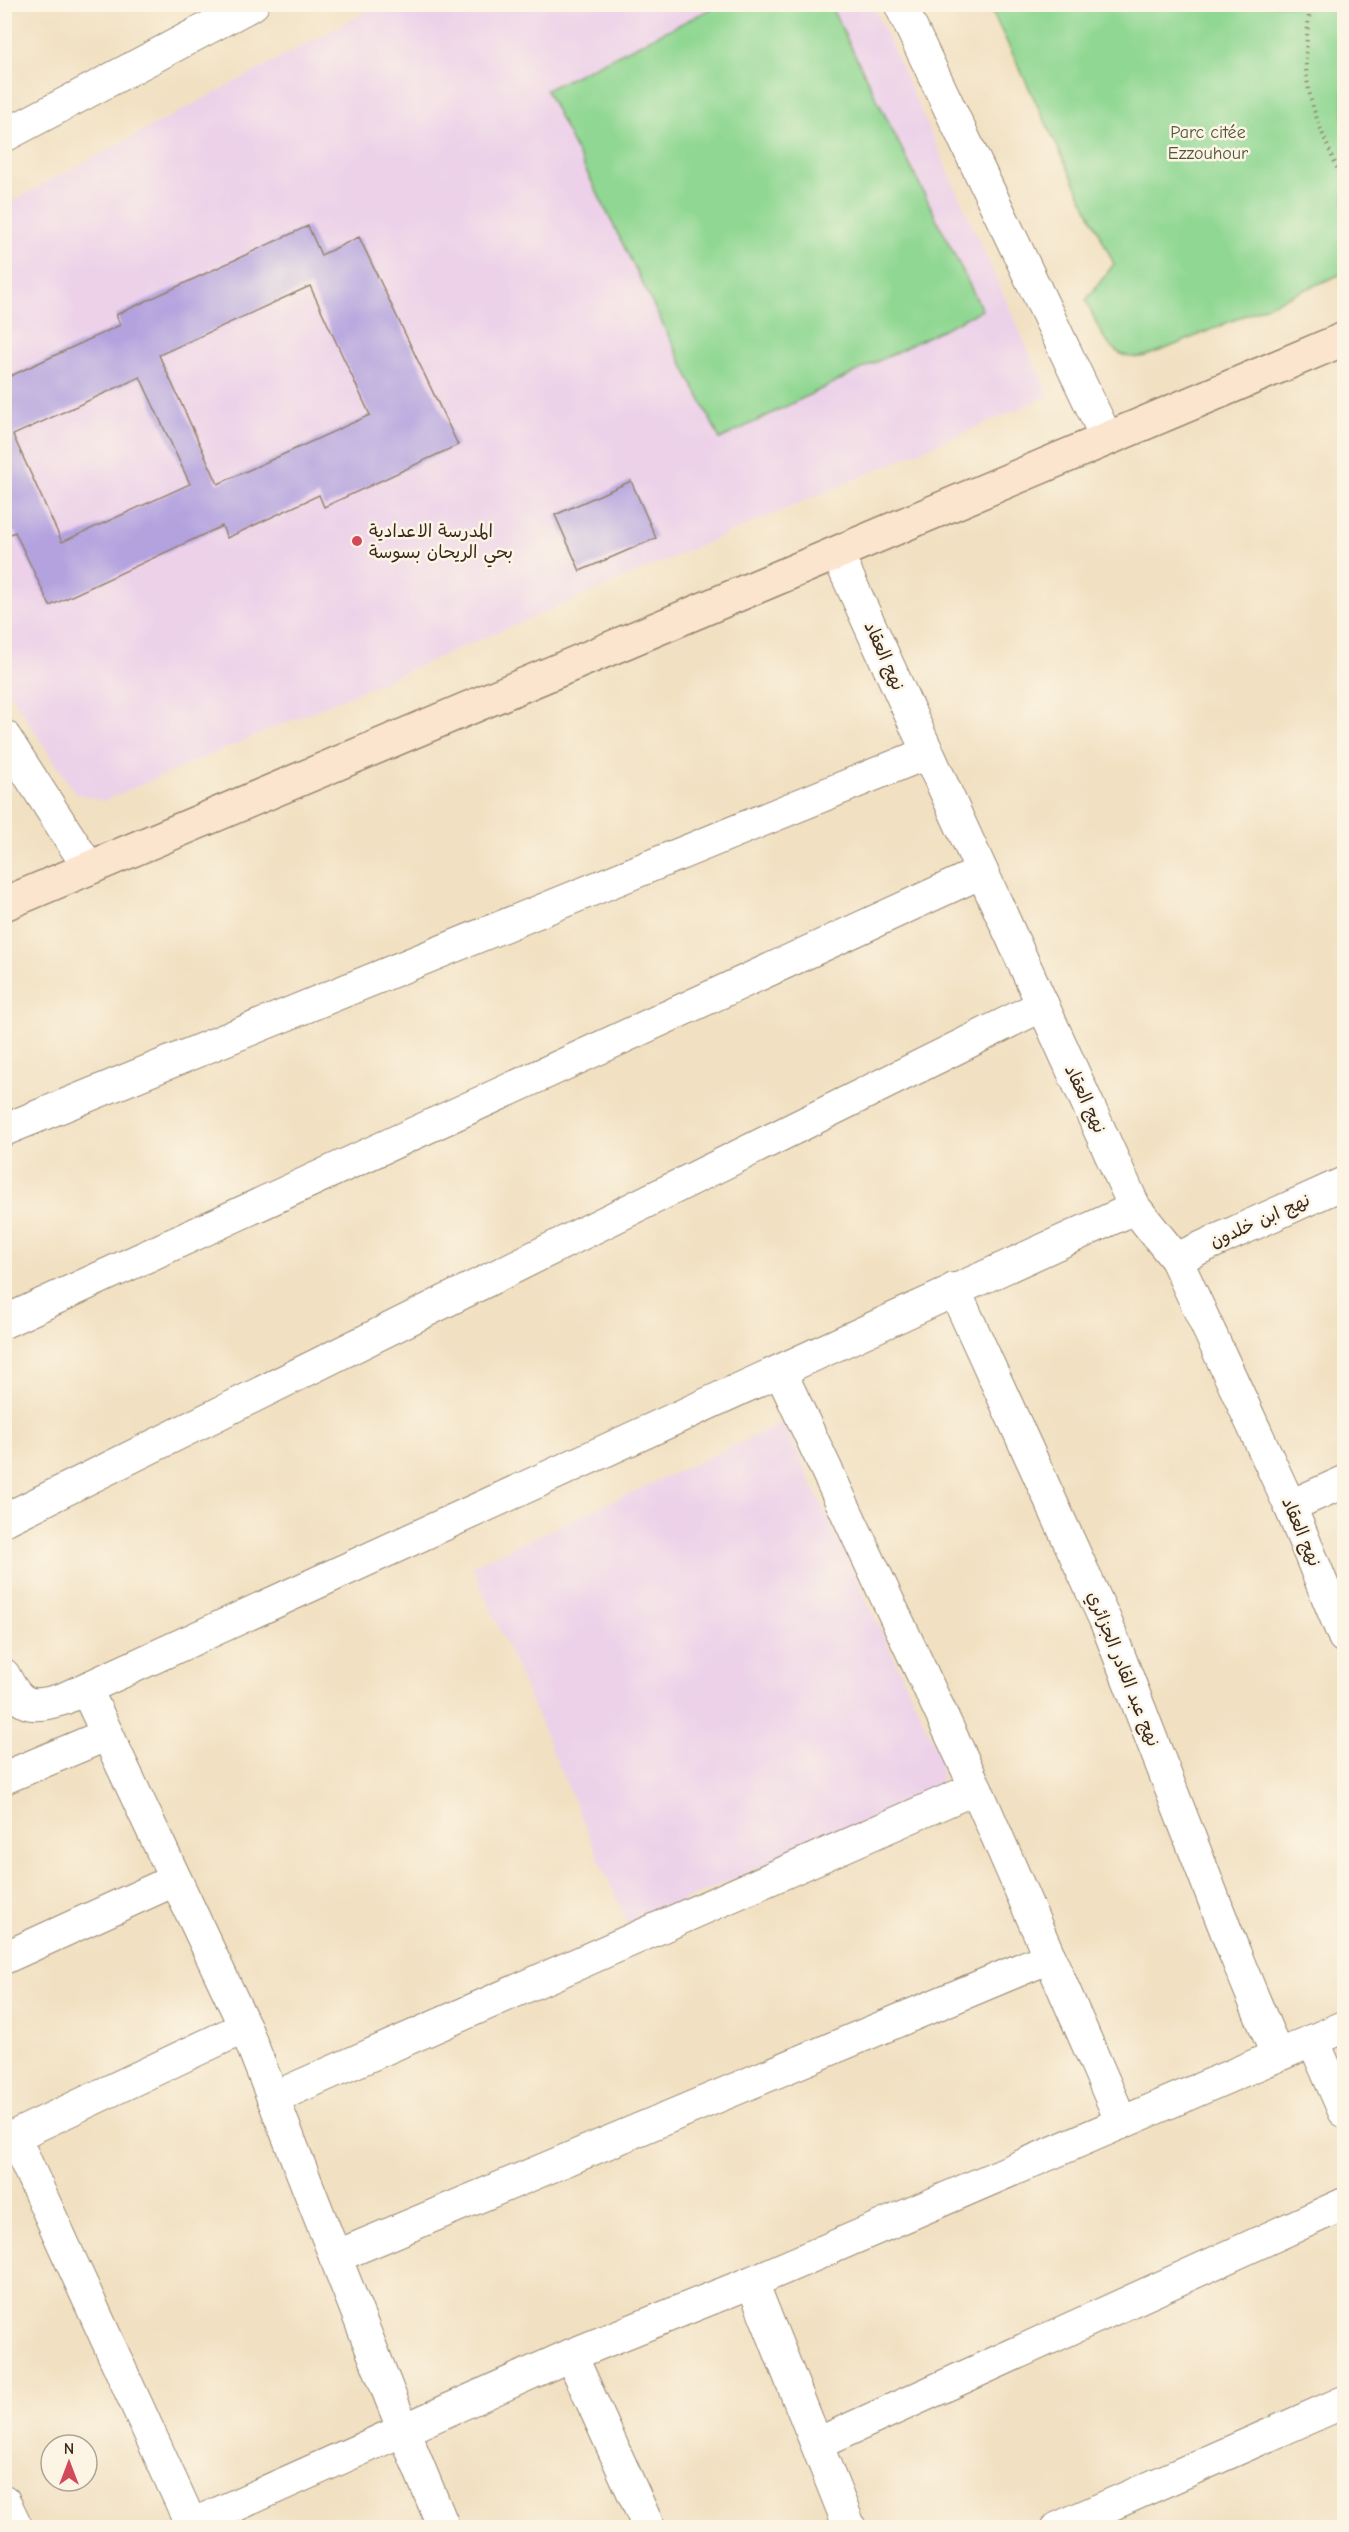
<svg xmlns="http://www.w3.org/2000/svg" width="1349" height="2532" font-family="'Comic Neue','Playpen Sans Arabic',sans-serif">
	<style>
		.built { fill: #ecd1e9 }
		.green { fill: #8fd792; stroke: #658058; stroke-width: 1.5 }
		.building { fill: #b4a2df; fill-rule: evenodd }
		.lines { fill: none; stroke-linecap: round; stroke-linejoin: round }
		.street-casing { stroke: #968570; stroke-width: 34 }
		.secondary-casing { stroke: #968570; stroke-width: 36 }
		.path { stroke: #968570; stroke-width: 4; stroke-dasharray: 1.5 4.5; stroke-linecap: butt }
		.street { stroke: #fff; stroke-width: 32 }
		.secondary { stroke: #fce5cf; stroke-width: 33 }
		.poi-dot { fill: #d1495b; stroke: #fcf5e5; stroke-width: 2 }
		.labels { text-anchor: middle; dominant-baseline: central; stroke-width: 5; stroke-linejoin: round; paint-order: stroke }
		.park-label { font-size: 18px; fill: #50553b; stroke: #fcf5e5 }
		.poi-label { font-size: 18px; fill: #3b2a1e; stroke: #fcf5e5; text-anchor: start }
		.street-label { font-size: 18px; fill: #3b2a1e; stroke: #fcf5e5 }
	</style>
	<rect width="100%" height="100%" fill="#fcf5e5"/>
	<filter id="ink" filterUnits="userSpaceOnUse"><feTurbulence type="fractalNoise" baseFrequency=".0167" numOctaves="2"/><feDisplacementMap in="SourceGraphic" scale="12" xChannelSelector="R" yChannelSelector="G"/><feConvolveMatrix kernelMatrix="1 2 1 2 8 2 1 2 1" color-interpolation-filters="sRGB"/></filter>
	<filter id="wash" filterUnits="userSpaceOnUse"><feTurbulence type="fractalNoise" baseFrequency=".008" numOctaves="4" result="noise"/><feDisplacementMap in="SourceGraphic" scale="24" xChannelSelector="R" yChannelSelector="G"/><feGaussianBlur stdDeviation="1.35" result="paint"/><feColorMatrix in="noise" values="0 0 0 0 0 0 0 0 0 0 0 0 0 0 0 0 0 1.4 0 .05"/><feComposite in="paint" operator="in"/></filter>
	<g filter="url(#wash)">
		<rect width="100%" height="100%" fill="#f1e0c1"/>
		<g class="built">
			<path d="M379,5h494l176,391 -946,405 -28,-8 -70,-107v-481z"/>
			<path d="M783,1423l155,328 4,28 -18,16 -296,130 -156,-359z"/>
		</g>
		<g class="green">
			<path d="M719,5h111l152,305 -262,129 -174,-349z"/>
			<path d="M989,5h355v268l-176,75c-9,3 -18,7 -27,9 -34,5 -44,-34 -55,-57l28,-36z"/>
		</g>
		<g id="blocks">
			<g class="building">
				<path d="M308,226l13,29 38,-18 99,208 -134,62 -5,-12 -92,43 -5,-12 -172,80 -35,-74 -11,5v-158l116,-54 -4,-10zM310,286l60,129 -152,69 -59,-129zM140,377l50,107 -128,58 -49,-107z"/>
				<path d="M631,481l25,57 -76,33 -25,-56z"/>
			</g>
		</g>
	</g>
	<g filter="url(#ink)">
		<use href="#blocks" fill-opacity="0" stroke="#968570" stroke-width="1.5"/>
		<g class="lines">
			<defs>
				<g id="street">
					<path d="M900,4l207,435"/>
					<path d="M4,136l249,-132"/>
					<path d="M837,553l298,655 41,51 114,247 54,131"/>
					<path d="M4,736l85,132"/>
					<path d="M4,1130l923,-377"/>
					<path d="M1176,1259l168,-76"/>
					<path d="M954,1289l152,333 129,332 42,101"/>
					<path d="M4,1322l978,-450"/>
					<path d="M780,1371l196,417 146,335"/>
					<path d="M1290,1506l54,-24"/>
					<path d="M4,1520l1039,-515"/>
					<path d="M4,1675c16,32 26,34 59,24l1072,-491"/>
					<path d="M86,1689l159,338 158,402 41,99"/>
					<path d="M4,1778l102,-43"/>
					<path d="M4,1958l171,-78"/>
					<path d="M1313,2040l31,71"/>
					<path d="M273,2098l703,-310"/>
					<path d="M14,2136l177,388"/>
					<path d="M4,2141l241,-114"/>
					<path d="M335,2257l715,-300"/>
					<path d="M752,2282l98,246"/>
					<path d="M571,2355l78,173"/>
					<path d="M817,2444l527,-240"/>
					<path d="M4,2501l13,27"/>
					<path d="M185,2528l386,-173 181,-73 592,-255"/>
					<path d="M1058,2528l286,-126"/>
				</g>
				<path id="secondary" d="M4,904l1340,-565"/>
			</defs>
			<use href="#street" class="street-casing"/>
			<use href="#secondary" class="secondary-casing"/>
			<path class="path" d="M1310,4c-2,25 -6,50 -3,75 5,37 23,71 37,105"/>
			<use href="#street" class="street"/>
			<use href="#secondary" class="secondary"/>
		</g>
	</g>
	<circle class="poi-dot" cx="357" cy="541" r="6"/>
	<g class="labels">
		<g class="park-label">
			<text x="1208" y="132">Parc citée<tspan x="1208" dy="21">Ezzouhour</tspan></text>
		</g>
		<g class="poi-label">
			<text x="369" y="531">المدرسة الاعدادية<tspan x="369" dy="21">بحي الريحان بسوسة</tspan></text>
		</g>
		<g class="street-label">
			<text transform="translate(884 656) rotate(66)">نهج العقاد</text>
			<text transform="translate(1085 1099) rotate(65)">نهج العقاد</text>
			<text transform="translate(1260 1221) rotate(-24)">نهج ابن خلدون</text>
			<text transform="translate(1301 1532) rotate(67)">نهج العقاد</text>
			<text transform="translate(1123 1669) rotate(68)">نهج عبد القادر الجزائري</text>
		</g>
	</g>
	<rect width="1349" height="2532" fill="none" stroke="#fcf5e5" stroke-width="24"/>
	<g transform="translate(69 2463)"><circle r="28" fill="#fcf5e5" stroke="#afa495" stroke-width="1.5"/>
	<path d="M0-4.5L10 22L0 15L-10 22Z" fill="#d1495b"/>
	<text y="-9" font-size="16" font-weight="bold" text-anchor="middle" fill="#3b2a1e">N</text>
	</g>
</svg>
